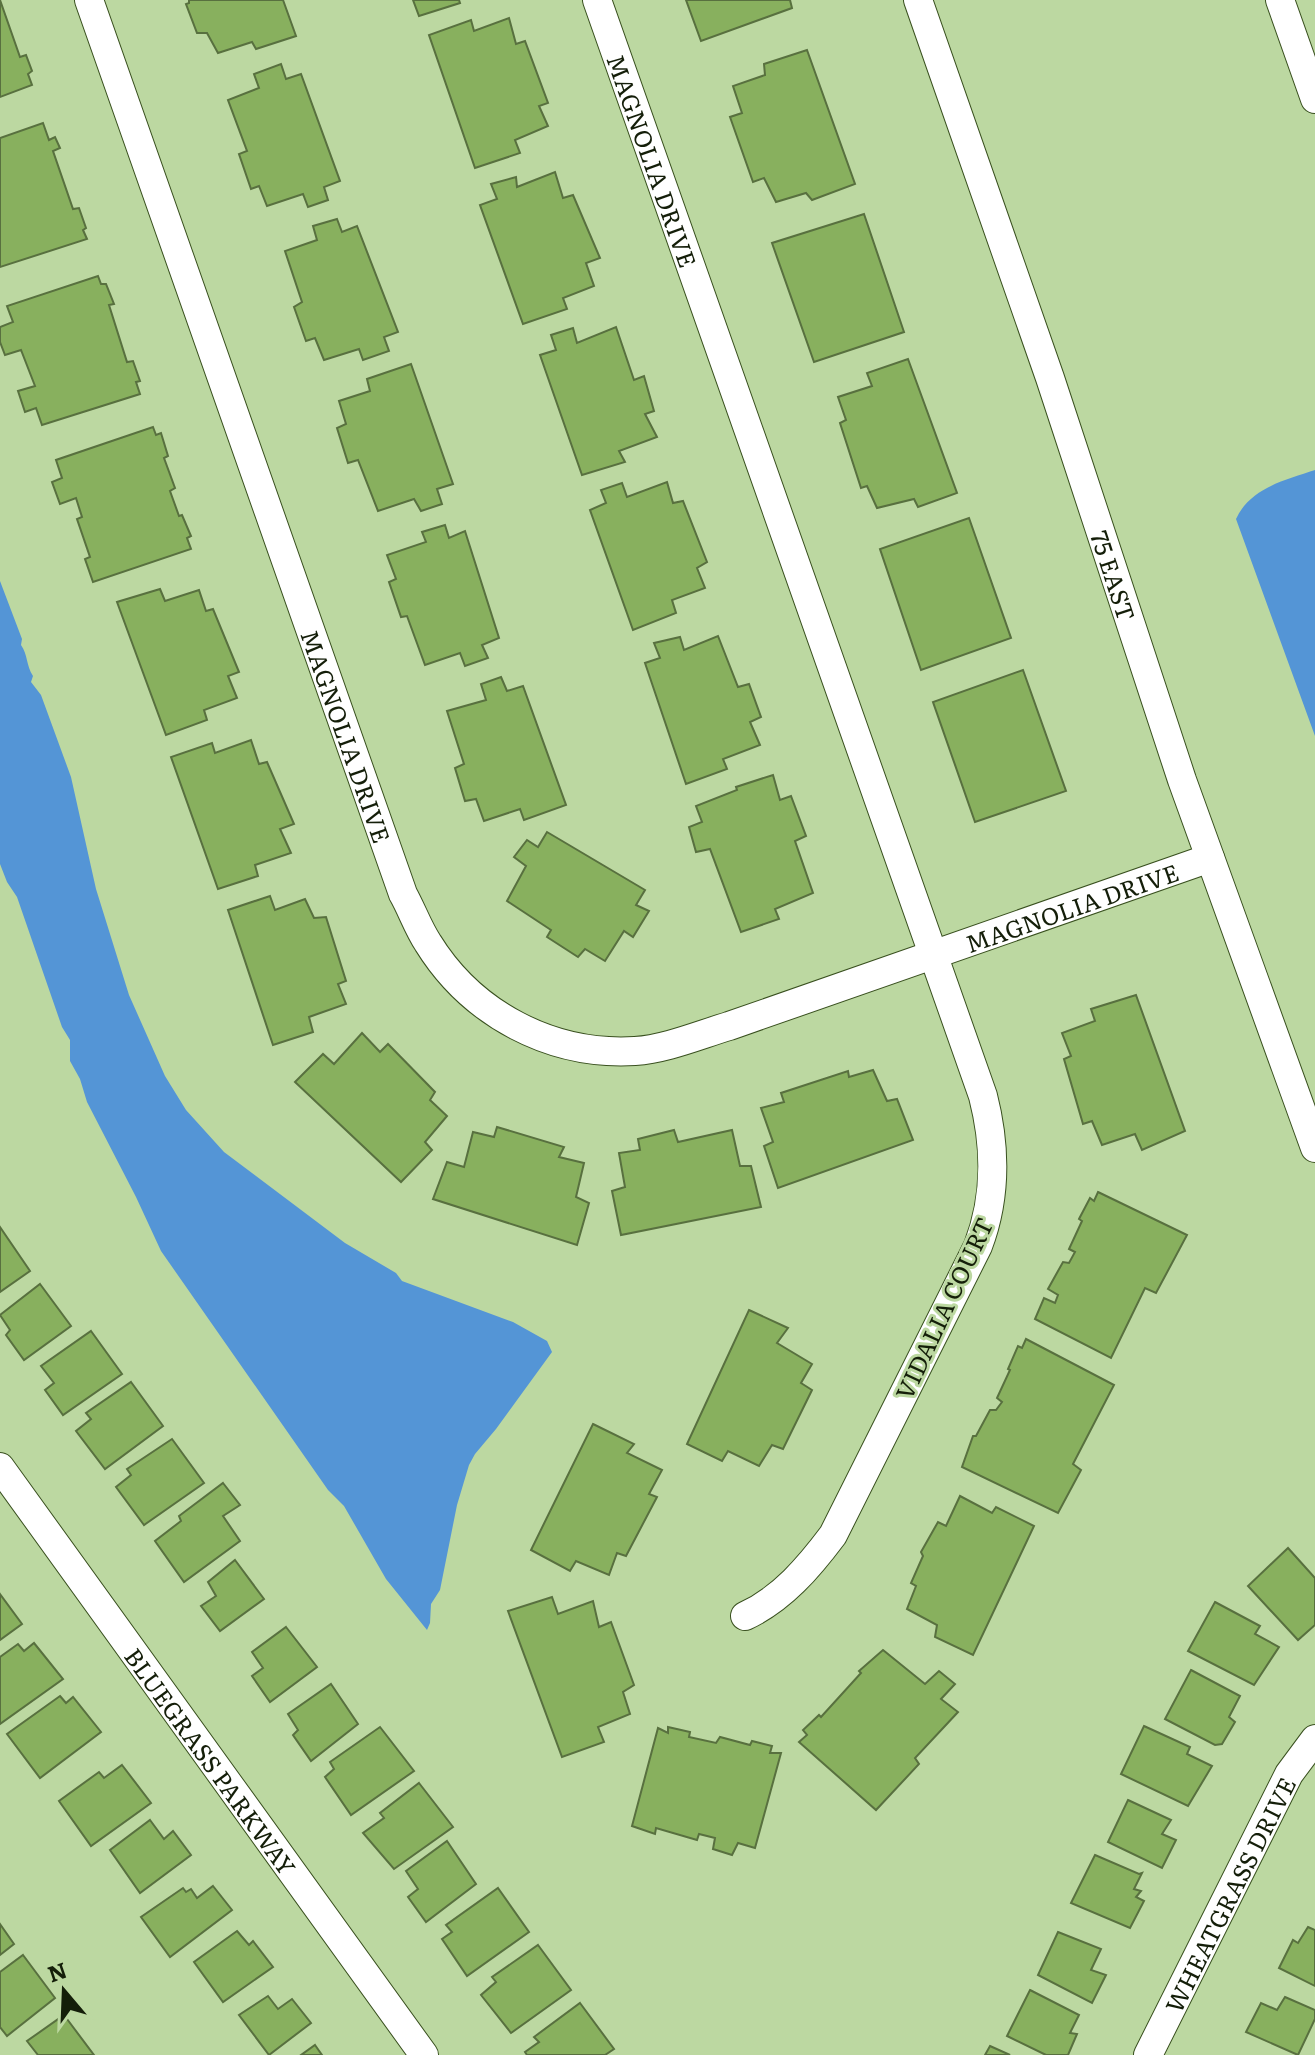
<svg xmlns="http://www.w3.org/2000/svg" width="1315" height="2055" font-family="Literata,serif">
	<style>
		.water { fill: #5495d6 }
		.building { fill: #88b05e; stroke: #58703f; stroke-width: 2 }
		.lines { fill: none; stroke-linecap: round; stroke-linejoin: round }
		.street-casing { stroke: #39501f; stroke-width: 30 }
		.street { stroke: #fff; stroke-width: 28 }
		.labels { text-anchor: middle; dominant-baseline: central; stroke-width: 6; stroke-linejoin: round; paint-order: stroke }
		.street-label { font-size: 24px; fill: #141e09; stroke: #bcd8a1 }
	</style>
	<rect width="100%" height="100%" fill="#bcd8a1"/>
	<g class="water">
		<path d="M1315,470v266l-79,-217c14,-31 49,-39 79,-49z"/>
		<path d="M0,581l22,58 -1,6c7,10 5,20 12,31l-2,6 10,13 30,82 25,112 33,106 36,81 21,34 38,42 121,91 51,30 6,8 111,41 34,19 5,11 -56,77 -21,25 -6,11 -12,40 -17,85 -9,14 -1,19 -3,7 -41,-51 -42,-73 -16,-16 -167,-239 -25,-54 -49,-95 -7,-23 -10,-18v-21l-8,-13 -45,-130 -10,-15 -7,-18z"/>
	</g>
	<g class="building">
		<path d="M0,0l20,57 6,-2 6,16 -4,3 4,11 -32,12z"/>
		<path d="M189,0h94l13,36 -40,13 -4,-7 -34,11 -11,-20h-10l-11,-29 3,-1z"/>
		<path d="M413,0h46l1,3 -41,13z"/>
		<path d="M686,0h104l2,8 -91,33z"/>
		<path d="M509,18l7,26 9,-3 23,62 -9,3 9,20 -33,14 5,13 -45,15 -46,-133 42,-15 3,11z"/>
		<path d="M807,50l48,134 -43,16 -6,-7 -30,9 -12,-24 -11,4 -23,-65 12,-4 -9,-27 32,-11 -1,-11z"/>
		<path d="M281,64l5,15 15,-5 39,107 -16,6 4,13 -20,7 -5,-13 -36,12 -8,-20 -8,3 -12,-35 8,-3 -19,-51 31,-12 -5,-14z"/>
		<path d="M43,123l6,17 6,-3 5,11 -7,3 20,58 6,-1 7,20 -3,2 4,9 -87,28v-129z"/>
		<path d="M555,172l8,26 10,-3 27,63 -14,5 8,23 -31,12 4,11 -44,15 -43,-119 17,-6 -6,-15 25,-7 1,10z"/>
		<path d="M864,214l40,118 -90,30 -42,-119z"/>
		<path d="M337,219l5,13 15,-6 41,106 -14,5 5,14 -26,9 -4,-11 -35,11 -9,-22 -9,3 -12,-34 8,-5 -17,-51 32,-11 -4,-14z"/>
		<path d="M98,276l3,8h5l8,20 -5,1 18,57 6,-1 7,20 -4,1 4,12 -98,31 -6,-17 -11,4 -7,-21 17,-5 -14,-36 -16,5 -5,-13v-15l13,-5 -6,-16z"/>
		<path d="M616,327l18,53 10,-4 10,35 -9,3 12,23 -38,14 6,11 -43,13 -42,-120 16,-5 -5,-15 22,-7 4,15z"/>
		<path d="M908,359l49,134 -39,14 -4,-8 -37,9 -10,-22 -6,2 -21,-65 6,-3 -8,-23 34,-11 -5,-13z"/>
		<path d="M411,364l42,120 -16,5 5,15 -21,7 -7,-12 -36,12 -20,-51 -10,3 -11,-35 9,-4 -7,-23 31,-10 -3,-12z"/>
		<path d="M153,427l3,8 5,-2 7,23 -4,2 11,30 -5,3 9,25 3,-1 9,21 -4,2 4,11 -98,33 -8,-23 5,-2 -13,-38 5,-2 -6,-19 -16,6 -8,-22 10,-4 -6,-18z"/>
		<path d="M667,482l6,21 10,-2 24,61 -10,6 8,20 -33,12 4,13 -43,17 -43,-120 16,-7 -5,-13 21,-7 5,14z"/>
		<path d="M969,518l42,120 -90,32 -41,-121z"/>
		<path d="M445,525l4,13 16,-7 34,107 -17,7 6,13 -23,8 -5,-13 -35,12 -18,-49 -6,1 -12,-35 7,-3 -9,-24 39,-13 -4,-10z"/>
		<path d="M160,589l5,12 34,-11 7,21 7,-2 26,63 -11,4 9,22 -33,12 3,10 -41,15 -49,-133z"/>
		<path d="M718,636l20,51 11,-3 12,33 -11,5 10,23 -37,14 4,10 -41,15 -41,-121 15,-5 -6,-15 26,-6 4,13z"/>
		<path d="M1023,670l43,121 -91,31 -42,-120z"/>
		<path d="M501,677l6,14 16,-5 43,119 -42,15 -4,-11 -36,12 -8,-22 -11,2 -10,-33 9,-4 -17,-53 39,-11 -5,-16z"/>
		<path d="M251,740l8,24 8,-2 27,62 -14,5 11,24 -36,12 3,11 -40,13 -47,-132 41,-14 3,10z"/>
		<path d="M773,775l7,25 11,-4 15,40 -11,5 18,52 -38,16 4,10 -38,13 -31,-83 -14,3 -7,-25 13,-5 -6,-16 41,-16 -1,-3z"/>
		<path d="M547,832l98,58 -9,15 13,6 -16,26 -9,-6 -19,30 -20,-12 -7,8 -31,-20 4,-7 -44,-29 19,-35 -12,-9 13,-17 11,7z"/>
		<path d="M270,896l5,14 30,-11 9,19 12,-1 20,64 -8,3 8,20 -37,13 4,15 -40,13 -45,-135z"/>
		<path d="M1136,995l49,136 -43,19 -7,-16 -33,11 -10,-24 -9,3 -19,-65 7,-3 -9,-23 33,-12 -4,-12z"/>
		<path d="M362,1033l18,19 8,-8 47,48 -5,8 17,16 -22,26 7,8 -31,32 -106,-100 28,-28 11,10z"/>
		<path d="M873,1070l14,31 10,-2 16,41 -135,48 -14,-42 9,-4 -12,-34 23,-6 -3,-9 67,-22 1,6z"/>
		<path d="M497,1127l67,20 -5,10 25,6 -8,34 13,6 -12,42 -144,-46 14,-37 17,5 9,-35 21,5z"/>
		<path d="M674,1130l4,12 54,-12 8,36h11l10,41 -140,28 -9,-44 13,-4 -6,-34 21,-3 -2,-11z"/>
		<path d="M1098,1192l89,43 -31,58 -11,-5 -34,70 -76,-39 9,-21 11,5 3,-8 -10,-6 15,-27 6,1 6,-11 -6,-3 13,-28 -3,-2 11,-21 4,3z"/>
		<path d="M0,1227l30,44 -30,21z"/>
		<path d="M40,1284l31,42 -47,34 -18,-25 4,-5 -10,-15z"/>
		<path d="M749,1310l39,18 -11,15 35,21 -11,19 11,7 -29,59 -11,-4 -13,21 -31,-15 -6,10 -35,-17z"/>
		<path d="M91,1331l31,43 -59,41 -18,-25 9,-7 -13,-17z"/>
		<path d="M1026,1339l88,46 -41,79 8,6 -23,43 -96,-46 11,-31h3l14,-26h6l6,-8 -5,-4 13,-28 -2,-1 10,-23 4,2z"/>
		<path d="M131,1382l32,44 -58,43 -29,-38 15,-12 -5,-6z"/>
		<path d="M593,1424l41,20 -7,9 35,17 -13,24 8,3 -31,59 -9,-3 -8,22 -33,-14 -6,10 -39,-21z"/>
		<path d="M172,1439l32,44 -60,42 -28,-38 15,-12 -4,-6z"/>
		<path d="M223,1483l17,22 -17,11 17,25 -56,41 -29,-41 26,-20 -2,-5z"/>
		<path d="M960,1496l32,17 4,-6 38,19 -61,129 -38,-18 2,-12 -30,-16 9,-23 -5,-3 12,-27 -2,-4 17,-30 8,4z"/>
		<path d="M1288,1548l27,30v47l-17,15 -50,-54z"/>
		<path d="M235,1560l29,39 -44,32 -19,-25 15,-10 -8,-14z"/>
		<path d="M0,1594l22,30 -22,16z"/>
		<path d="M552,1597l6,17 35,-13 6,26 12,-5 23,63 -11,7 7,22 -32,13 6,15 -42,15 -54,-146z"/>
		<path d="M1215,1602l45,24 -5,8 24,13 -25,38 -66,-34z"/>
		<path d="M286,1627l31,40 -47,35 -18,-26 11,-8 -11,-16z"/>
		<path d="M34,1643l29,36 -63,45v-67l18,-13 6,7z"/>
		<path d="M883,1650l42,34 14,-13 16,13 -14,15 17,13 -43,46 4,6 -43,46 -77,-68 8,-7 -4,-5 16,-15 2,2 40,-44 -2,-2z"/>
		<path d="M1191,1670l49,26 -11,21 6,5 -13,22 -7,1 -50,-26z"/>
		<path d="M331,1684l27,40 -47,37 -18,-26 5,-5 -10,-16z"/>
		<path d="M60,1696l6,7 7,-6 28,35 -61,46 -33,-44z"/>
		<path d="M1144,1726l46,21 -3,7 25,12 -24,40 -67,-32z"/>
		<path d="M380,1727l34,44 -63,44 -26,-38 9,-8 -4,-7z"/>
		<path d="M668,1727l22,5 -1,5 27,6 4,-6 30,8 2,-4 20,5 -2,7h11l-26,95 -17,-5 -6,12 -19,-6 2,-11 -16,-4 -2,6 -41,-12 -1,6 -23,-8 26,-98 10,5z"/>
		<path d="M122,1765l29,38 -60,43 -32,-45 40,-29 5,6z"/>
		<path d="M419,1783l34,44 -59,42 -31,-36 21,-15 -4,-5z"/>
		<path d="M1128,1800l43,20 -9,14 14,6 -14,28 -54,-26z"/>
		<path d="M150,1820l14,19 9,-8 18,24 -51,38 -30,-43z"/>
		<path d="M447,1841l29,43 -50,38 -18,-25 10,-8 -12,-18z"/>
		<path d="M1095,1855l44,19 3,-1 -8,16 7,2 -5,6 8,4 -14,27 -59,-25z"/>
		<path d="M213,1886l19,24 -62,47 -29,-40 42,-29 3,4 5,-3 6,9z"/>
		<path d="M498,1888l31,44 -62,44 -25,-37 10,-7 -6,-7z"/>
		<path d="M0,1924l14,20 -14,11z"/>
		<path d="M1308,1927l7,3v56l-36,-18 14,-28 5,3z"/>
		<path d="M237,1931l12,14 4,-4 20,26 -50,35 -29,-40z"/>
		<path d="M1058,1932l43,17 -10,21 15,5 -14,28 -54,-28z"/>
		<path d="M538,1945l33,45 -60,43 -30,-38 15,-13 -4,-5z"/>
		<path d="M23,1955l32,43 -48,38 -7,-9v-55z"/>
		<path d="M1030,1990l49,25 -9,18 7,1 -9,21h-22l-39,-19z"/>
		<path d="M268,1996l10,13 14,-10 19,24 -42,32 -30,-40z"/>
		<path d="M1285,1997l30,13v9l-17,36 -52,-23 15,-29 16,7z"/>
		<path d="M580,2003l34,46 -9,6h-78l-2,-3 14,-10 -5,-5z"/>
		<path d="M64,2015l30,40h-56l-11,-14z"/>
		<path d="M315,2045l7,10h-21z"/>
		<path d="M990,2046l20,9h-25z"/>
	</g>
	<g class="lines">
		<defs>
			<g id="street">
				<path id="s1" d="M89,0l314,894c9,16 15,34 25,49 44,71 123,113 207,108 31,-2 64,-16 94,-25l481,-168"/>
				<path id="s2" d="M597,0l386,1096c13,51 14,100 -5,150l-145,289c-24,32 -51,64 -88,81"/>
				<path id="s3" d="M918,0l132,378 132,402 133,368"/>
				<path d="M1280,0l35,99"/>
				<path id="s4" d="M0,1467l424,588"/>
				<path id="s5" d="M1148,2055l141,-281 26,-35"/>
			</g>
		</defs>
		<use href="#street" class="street-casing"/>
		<use href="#street" class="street"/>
	</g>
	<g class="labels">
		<g class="street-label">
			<text stroke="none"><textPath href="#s2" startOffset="170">MAGNOLIA DRIVE</textPath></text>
			<text stroke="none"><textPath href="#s3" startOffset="608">75 EAST</textPath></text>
			<text stroke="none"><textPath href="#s1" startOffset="780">MAGNOLIA DRIVE</textPath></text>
			<text stroke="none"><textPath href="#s1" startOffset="1708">MAGNOLIA DRIVE</textPath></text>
			<text transform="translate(943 1308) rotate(-65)">VIDALIA COURT</text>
			<text stroke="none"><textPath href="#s4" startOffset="362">BLUEGRASS PARKWAY</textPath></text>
			<text stroke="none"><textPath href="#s5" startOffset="180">WHEATGRASS DRIVE</textPath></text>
		</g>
	</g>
	<g transform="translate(64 1991) rotate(341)" stroke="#bcd8a1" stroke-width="6" paint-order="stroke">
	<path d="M0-6L14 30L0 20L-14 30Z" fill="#141e09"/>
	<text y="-12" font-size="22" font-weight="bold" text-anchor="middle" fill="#141e09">N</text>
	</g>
</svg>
